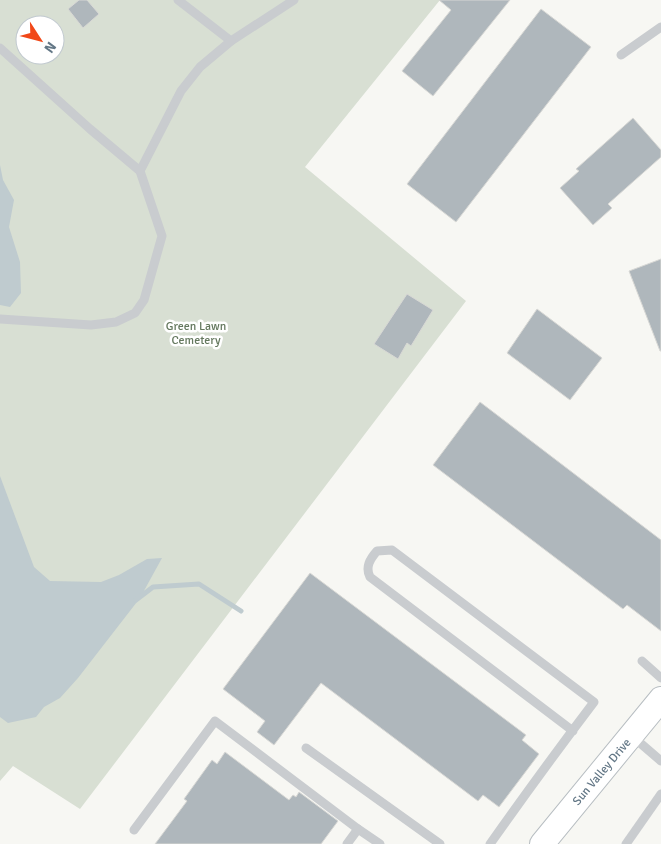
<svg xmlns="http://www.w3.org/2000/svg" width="661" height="844" font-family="Signika,sans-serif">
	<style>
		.green { fill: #d8dfd3; fill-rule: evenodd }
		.water { fill: #bfcbcf }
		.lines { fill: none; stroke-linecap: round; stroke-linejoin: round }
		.stream { stroke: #bfcbcf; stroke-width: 5 }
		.building { fill: #afb7bc; stroke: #d8d8d5 }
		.secondary-casing { stroke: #b8bec2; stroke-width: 26 }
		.lane { stroke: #c9cccf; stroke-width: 9 }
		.secondary { stroke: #fff; stroke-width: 24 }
		.labels { text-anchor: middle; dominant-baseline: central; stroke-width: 5; stroke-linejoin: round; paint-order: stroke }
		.park-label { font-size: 12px; fill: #64785e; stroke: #fff }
		.street-label { font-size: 12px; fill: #637786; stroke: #fff }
	</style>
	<rect width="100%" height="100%" fill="#f7f7f3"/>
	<path class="green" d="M0,0h440l-135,167 161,134 -386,508 -67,-43 -13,15zM25,25h30v30h-30z"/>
	<g class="water">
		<path d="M0,165l3,15 11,20 -5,27 11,35 1,31 -11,14 -10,-2z"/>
		<path d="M0,476l34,91 16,14 51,1 18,-7 28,-16 15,-1 -22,40 -62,80 -18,20 -16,9 -8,10 -28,6 -8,-6z"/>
	</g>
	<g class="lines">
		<path class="stream" d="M136,600l17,-13 46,-3 42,27"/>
	</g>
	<g class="building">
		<path d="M79,0h8l12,14 -16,14 -15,-19z"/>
		<path d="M439,0h71l-77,96 -31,-25 49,-61z"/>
		<path d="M541,9l50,38 -135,175 -49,-38z"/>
		<path d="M633,118l28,32v7l-53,47 4,4 -19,17 -33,-37 19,-17 -3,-2z"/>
		<path d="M661,259v92h-1l-31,-80z"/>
		<path d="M407,294l26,16 -22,36 -4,-3 -9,16 -24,-15z"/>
		<path d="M537,309l65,49 -32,42 -63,-47z"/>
		<path d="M480,402l181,138v91l-34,-26 -4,4 -190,-144z"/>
		<path d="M310,573l216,162 -4,5 17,14 -40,53 -16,-12 -5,6 -157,-118 -47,62 -17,-13 8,-11 -42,-32z"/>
		<path d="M225,752l64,48 4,-5 3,2 3,-5 39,29 -17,23h-166l32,-43 -3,-2 28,-39 5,4z"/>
	</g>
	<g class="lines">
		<defs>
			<path id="secondary" d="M542,844l119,-145"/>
		</defs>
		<use href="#secondary" class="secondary-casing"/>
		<g class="lane">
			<path d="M178,0l53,41 63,-41"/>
			<path d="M0,48l90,81 50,42 22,65 -18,64 -9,13 -19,9 -25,3 -91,-6"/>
			<path d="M621,55l40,-28"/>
			<path d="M140,171l41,-80 19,-24 31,-26"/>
			<path d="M642,661l19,17"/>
			<path d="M632,736l29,25"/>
			<path d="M306,748l134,96"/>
			<path d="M134,830l81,-109 143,108"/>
			<path d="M347,844l11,-15 22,15"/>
			<path d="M490,844c34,-48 69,-96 104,-142l-202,-152 -15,1c-7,8 -12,16 -7,26l203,154"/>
			<path d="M626,844l35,-50"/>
		</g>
		<use href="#secondary" class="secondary"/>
	</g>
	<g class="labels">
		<g class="park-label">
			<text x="196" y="326">Green Lawn<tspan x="196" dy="14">Cemetery</tspan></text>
		</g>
		<g class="street-label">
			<text transform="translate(602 772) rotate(-50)">Sun Valley Drive</text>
		</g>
	</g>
	<g transform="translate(40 40) rotate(126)"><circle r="24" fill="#ffffff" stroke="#c1c9cf"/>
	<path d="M0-4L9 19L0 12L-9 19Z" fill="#f14818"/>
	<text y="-8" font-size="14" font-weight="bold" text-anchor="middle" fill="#637786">N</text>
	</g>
</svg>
